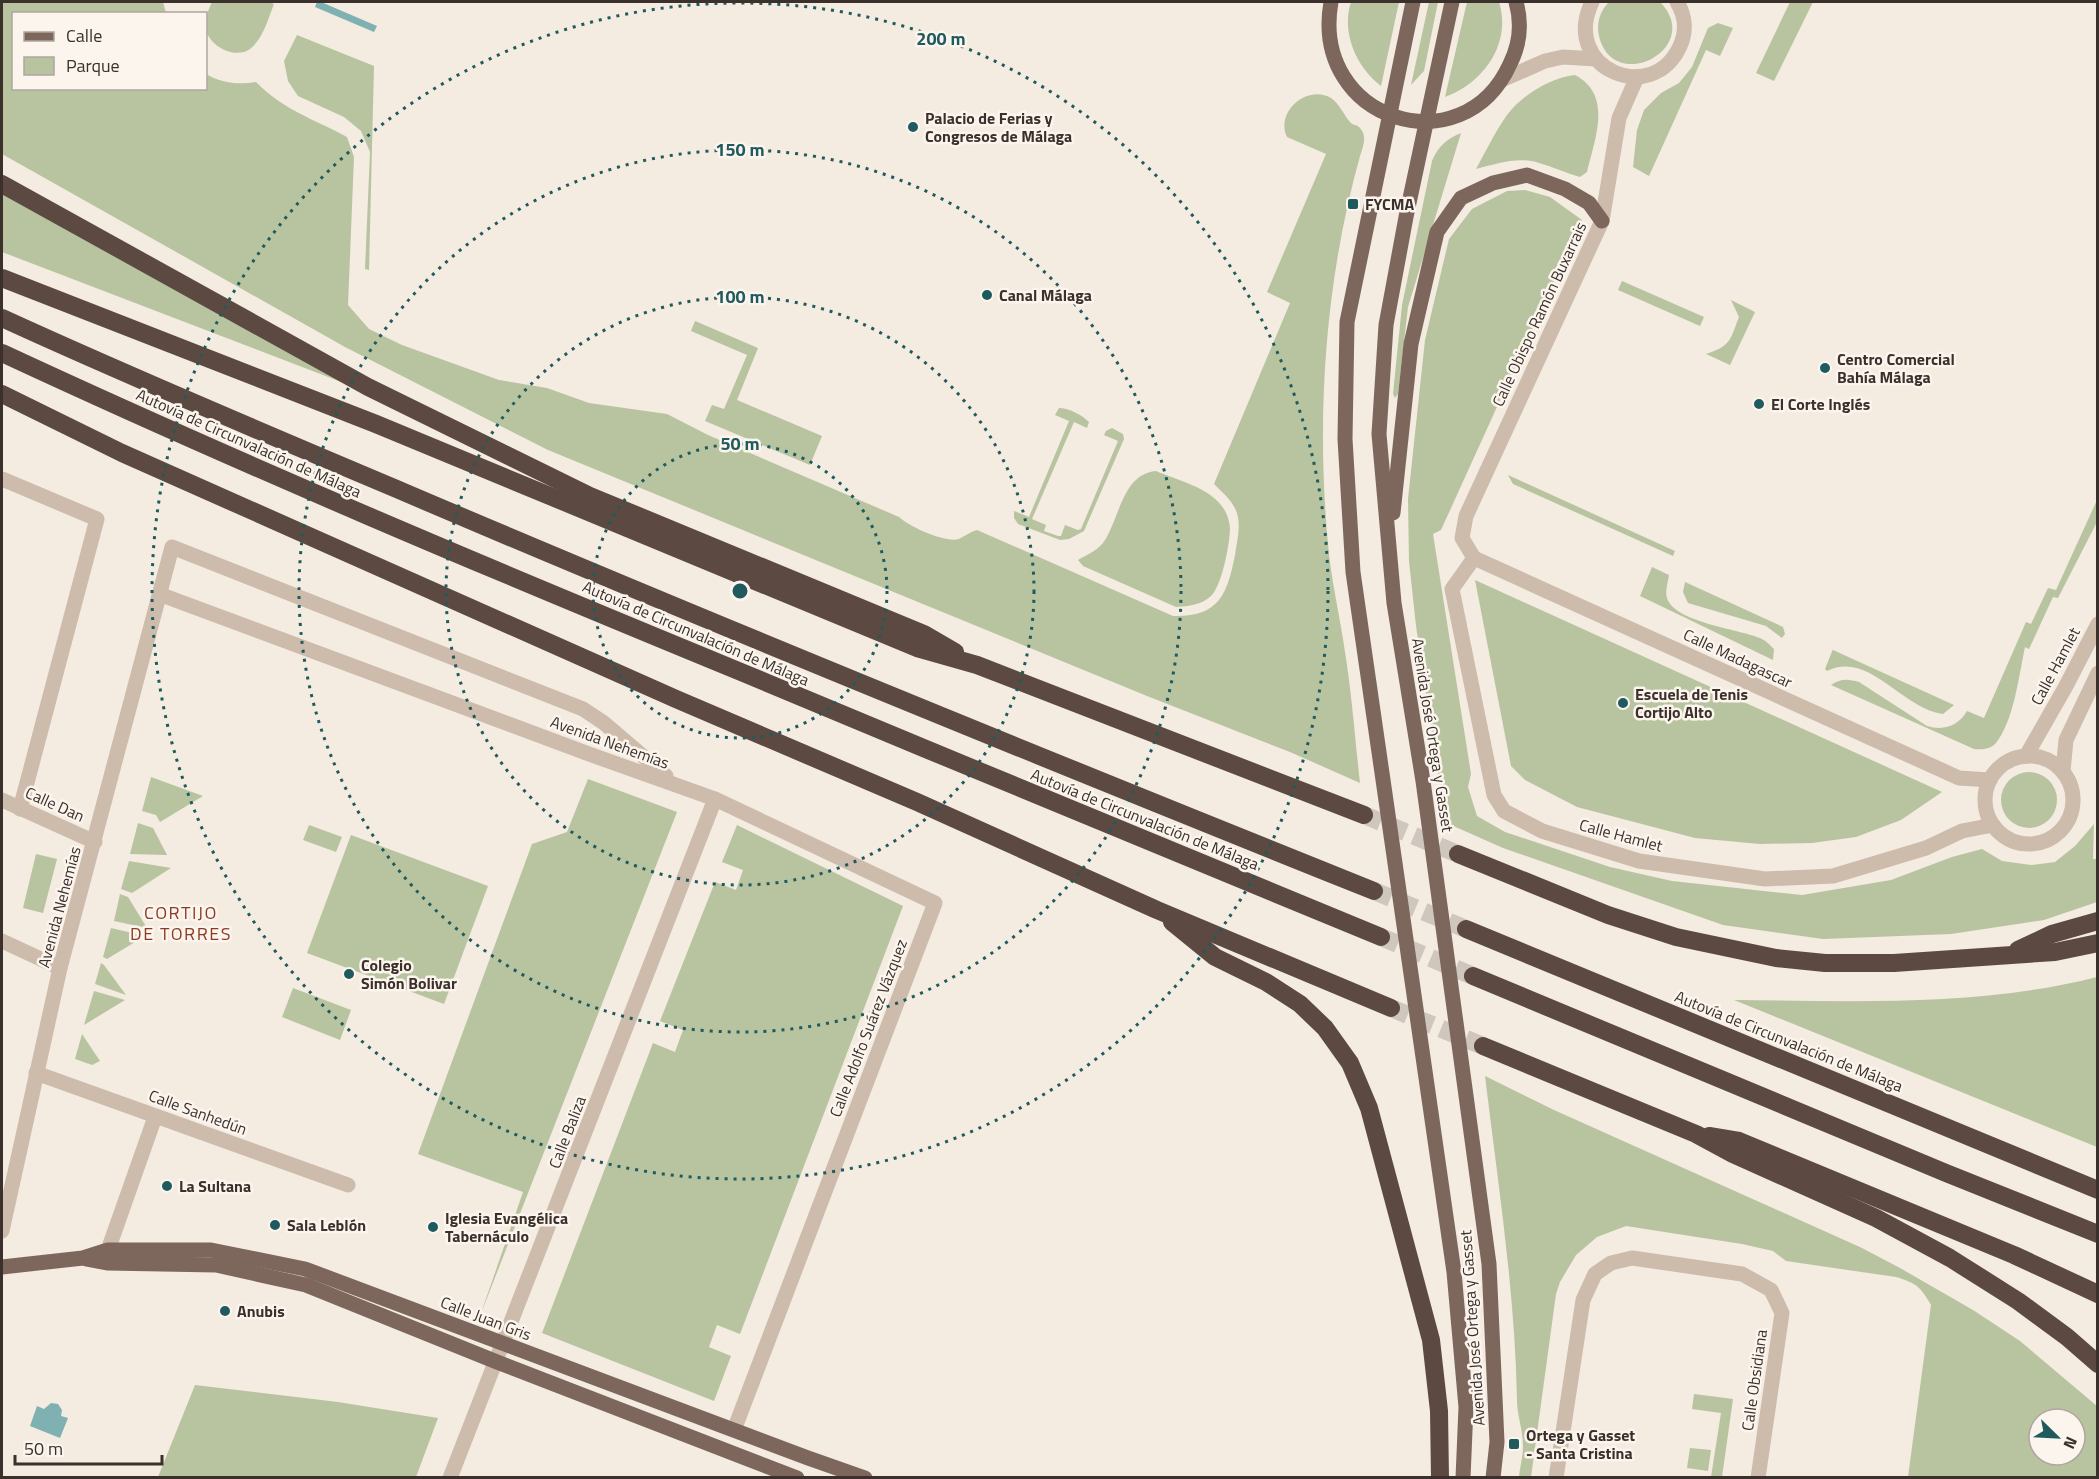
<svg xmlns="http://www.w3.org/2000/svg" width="2099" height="1479" font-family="'Titillium Web',sans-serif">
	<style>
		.green { fill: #b8c4a0; fill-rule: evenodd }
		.water { fill: #7fb0b2 }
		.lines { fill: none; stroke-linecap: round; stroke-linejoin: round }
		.highway-tunnel { stroke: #cfc6bd; stroke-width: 18; stroke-dasharray: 18 9; stroke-linecap: butt }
		.minor { stroke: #cdbbac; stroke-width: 15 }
		.major { stroke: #7d675c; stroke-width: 15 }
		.highway { stroke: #5c4a42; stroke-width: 18 }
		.ring { fill: none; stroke: #1f5a5e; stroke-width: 3; stroke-dasharray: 3 6 }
		.poi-dot { fill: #1f5a5e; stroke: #fbf5ee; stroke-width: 2 }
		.labels { text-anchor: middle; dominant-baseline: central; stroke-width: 5; stroke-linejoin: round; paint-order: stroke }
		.poi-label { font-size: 16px; font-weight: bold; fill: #3b302b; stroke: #fbf5ee; text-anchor: start }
		.street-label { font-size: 16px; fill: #3b302b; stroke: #fbf5ee }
		.neighbourhood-label { font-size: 18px; letter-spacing: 1.5px; fill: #8c3b22; stroke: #fbf5ee }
		.centre { fill: #1f5a5e; stroke: #fbf5ee; stroke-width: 3 }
		.ring-label { font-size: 18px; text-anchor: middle; font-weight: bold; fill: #1f5a5e; stroke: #fbf5ee; stroke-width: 5; stroke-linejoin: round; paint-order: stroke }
	</style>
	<rect width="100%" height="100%" fill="#f4ebe1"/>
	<g class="green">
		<path d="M2,2h161l3,11 -152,1v74h192v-14c15,9 32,11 50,8 29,29 56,36 91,55l7,20 -6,148 21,24 33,16 97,35 48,8 42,15 78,11 41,21 191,82c11,10 46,26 60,22 6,-3 11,-7 18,-9l196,86c46,1 54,-21 62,-61 2,-14 6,-28 2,-42 -4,-12 -15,-21 -23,-29l76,-181 -23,-11 59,-138 -39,-17c-12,-25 20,-53 44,-39 9,6 13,18 20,25 2,2 6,2 8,4 9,8 4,20 1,29 -35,125 -44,259 -32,388 3,36 12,72 17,108 7,43 10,87 15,131l-70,-31 -143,-56 -599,-246 -203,-103 -343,-193z"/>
		<path d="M212,2h56l6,2c-6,15 -11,35 -24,45 -14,10 -37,-1 -43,-16 -4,-11 1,-22 5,-31z"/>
		<path d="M1351,2h48l-18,84c-25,-19 -40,-54 -30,-84z"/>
		<path d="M1429,2h9l-14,69 -13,14z"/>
		<path d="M1467,2h32c13,42 -16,81 -54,95z"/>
		<path d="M1609,2h51c45,46 -47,94 -61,34 -3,-13 1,-25 10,-34z"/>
		<path d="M1790,2h23l-39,79 -18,-8z"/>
		<path d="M1718,23l15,5 -13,28 -14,-6 -57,126 -16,-9 4,-37 7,-20 17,-17 18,-10 13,-16 16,-39z"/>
		<path d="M297,35l77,31 -5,204 -4,-1 5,-117 -9,-21 -17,-14 -46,-21 -10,-15 -4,-20z"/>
		<path d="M1575,75c38,20 20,63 12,97l-7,5c-14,-4 -27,-10 -41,-14 -20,-7 -43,1 -63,6 10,-18 19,-37 31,-54 14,-19 44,-38 68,-40z"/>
		<path d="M1461,133l-53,174 -10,87 -3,4 -2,-4 9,-89 30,-144c6,-15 15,-22 29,-28z"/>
		<path d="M1525,190l25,7 32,23 -141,310 -8,4 38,240 -3,13 9,29 28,16 105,35 62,14 130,14 89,-15 61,-23 30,-8 20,12 29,4 24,-3 20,-16 19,-22 -1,35h4v43l-53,18 -93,14 -128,5 -100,-14 -220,-77 -54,-24 -10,-44 -23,-154 -7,-65 -1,-62 17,-159 24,-101 23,-30 35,-18z"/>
		<path d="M2,192l347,193 -347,-133z"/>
		<path d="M1622,281l82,36 -4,9 -82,-36z"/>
		<path d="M1731,300l24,12 -25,53 -24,-11c25,-8 24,-14 33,-37z"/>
		<path d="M695,321l63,27 -21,52 85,36 -12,29 -105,-44 7,-16 12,4 23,-54 -56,-24z"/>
		<path d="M1059,408c10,0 23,7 30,14l-2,6 -13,-6 -42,97 14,6 -2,6 14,5h3l4,-11 13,5 3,-1 37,-88 -14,-6 2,-4 6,-3 11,6 1,5 -40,92 -15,8 -9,1 -42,-16 -4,-6v-7l15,6 40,-96 -14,-6z"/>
		<path d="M1156,471c21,9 51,16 65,34 6,7 9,17 9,25 -1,17 -8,55 -19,66 -10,9 -22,10 -35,11l-93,-41 -5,-6c10,-6 21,-10 27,-20 15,-24 18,-66 51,-69z"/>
		<path d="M1508,475l167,76 -2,5 -160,-72z"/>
		<path d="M2097,500v22l-39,76 -5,-1 -24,52 -4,-2c-6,28 -11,73 -29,96 -5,6 -14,7 -22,6l-143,-64c10,-7 17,-6 28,-3l68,44c17,5 31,0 40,-15l17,7 42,-96 5,2 17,-36 8,2z"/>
		<path d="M1652,567l17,8c-1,7 -4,16 -2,23 7,24 71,31 93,40 5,2 10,7 14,11l-1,11 -133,-64z"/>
		<path d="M1475,580l467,212 -41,28 -45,17 -44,6 -52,1 -65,-6 -118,-31 -52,-27 -14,-14z"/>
		<path d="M1685,582l98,45 2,7 -3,4 -16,-12 -78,-23 -5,-11z"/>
		<path d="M1833,649v1l121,55 -11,9c-41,-5 -74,-64 -116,-43l-2,-2z"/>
		<circle cx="2029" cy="800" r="28"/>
		<path d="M151,777l52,19 -43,26 -4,-7 -14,-4z"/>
		<path d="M588,779l89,33 -197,504 43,-124 -105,-38 114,-310 35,-12z"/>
		<path d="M138,823l15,5 14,27 -37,-1z"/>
		<path d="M309,825l33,12 -6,15 -33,-12z"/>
		<path d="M737,825l166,81 -163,428 -23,-9 -8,22 22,9 -17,45 -172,-68 111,-290 22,9 8,-22 -23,-9 55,-139 21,8 7,-20 -21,-8z"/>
		<path d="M351,835l137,51 -44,118 -137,-51z"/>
		<path d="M36,854l21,5 -14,54 -20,-5z"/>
		<path d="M129,861l42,7 -39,25 -11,-4z"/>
		<path d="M120,894l8,3 19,31 -33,-7z"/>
		<path d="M111,928l34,8 -38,23 -4,-2z"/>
		<path d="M101,963l3,2 22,30 -31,-11z"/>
		<path d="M2097,977v170l-363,-147c121,1 245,7 363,-23z"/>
		<path d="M293,988l58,22 -11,30 -58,-23z"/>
		<path d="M94,991l31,9 -41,25z"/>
		<path d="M82,1034l18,27 -8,4 -17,-6z"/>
		<path d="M1485,1076l69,34 308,138 38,20 73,42 47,31 77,65v71h-189l23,-172c-10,-18 -15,-22 -35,-28l-110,-16 -13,-10 -31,-7 -116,-18 -29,11 -21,18 -16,27 -4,12 -25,183h-12c1,-10 4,-21 4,-31 0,-16 -6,-31 -6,-46 -2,-109 -19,-216 -32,-324zM2039,1419h36v36h-36z"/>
		<path d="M195,1385l143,17 100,16 -22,59h-258z"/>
		<path d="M1694,1394l39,5 -11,78h-11l10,-64 -29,-4z"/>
		<path d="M1690,1448l21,2 -3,21 -21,-3z"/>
	</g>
	<g class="water">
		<path d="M317,2h4l56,24 -3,6 -59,-25z"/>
		<path d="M51,1403l7,1 4,6 -1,6 7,2 -8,20 -30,-12 7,-20 7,3z"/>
	</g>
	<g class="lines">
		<g class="highway-tunnel">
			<path d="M1364,815l94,39"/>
			<path d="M1374,891l92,38"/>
			<path d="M1381,937l92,39"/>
			<path d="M1391,1008l92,38"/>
		</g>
		<g class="minor">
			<path d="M1592,2c-32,67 61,105 88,44 7,-15 5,-31 -3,-44"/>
			<path d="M1504,79l41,-18 18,-4 33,2"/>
			<path d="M2,479l95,40 -77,290"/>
			<path d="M1474,558l-22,31 42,206 10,16 38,20 97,30 126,18 68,-3 93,-28 36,-17 31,-6"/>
			<path d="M1474,558l485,220 31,2"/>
			<path d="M1474,558l-12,-20 4,-22 136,-295 17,-103 18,-41"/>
			<path d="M159,594l430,160 126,45 220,104 -201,527"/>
			<path d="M2026,756l40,-70 32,-62"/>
			<circle cx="2029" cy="800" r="44"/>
			<path d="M2063,771l3,-31 32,-67"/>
			<path d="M2,800l93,42"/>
			<path d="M2,941l58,27"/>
			<path d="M36,1073l312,112"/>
			<path d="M2,1231l58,-263 112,-421 411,162 21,14 62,53"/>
			<path d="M107,1261l1,-11 47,-133"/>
			<path d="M450,1478l265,-679"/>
			<path d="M1556,1478l27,-178 12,-26 16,-11 21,-5 110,16 29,16 11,23 -24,165"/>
		</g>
		<g class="major">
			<path d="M1331,2c-21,119 132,166 179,62 10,-20 12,-41 6,-62"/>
			<path d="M1413,2l-66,320 -2,117 8,133 101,700 12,135 -3,71"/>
			<path d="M1452,2l-46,215 -20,108 -7,109 15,169 29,178 66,483 8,178 -4,36"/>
			<path d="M1393,513l18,-169 26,-112 24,-34 32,-15 34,-8 38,14 24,14 13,18"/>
			<path d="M86,1259l21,4 109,2 90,20 191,77 300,116"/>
			<path d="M2,1267l81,-9 25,-8h103l94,19 503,189 57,20"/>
		</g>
		<g class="highway">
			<path d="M2,184l366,203 222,109 334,138 31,18"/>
			<path d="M2,278l374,146 541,224 60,17 387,150"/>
			<path d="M2,318c133,61 269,118 404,175 321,137 644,268 968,398"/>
			<path d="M2,353c243,113 491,217 739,319 213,89 426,177 640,265"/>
			<path d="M2,394l120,59 554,246 241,103 240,108 234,98"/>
			<path d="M1458,854l150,61 68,22 100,21 49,5h69l161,-11 43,-9"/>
			<path d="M1172,922l43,35 51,25 34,22 25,24 25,35 19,45 62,232 8,71 1,67"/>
			<path d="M1466,929l632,261"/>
			<path d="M2018,950l34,-16 46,-13"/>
			<path d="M1473,976l473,197 152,61"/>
			<path d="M1483,1046l213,88 37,20 143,64 74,40 68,43 49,36 31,27"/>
			<path d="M1709,1136l30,5 275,114 84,39"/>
		</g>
	</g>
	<g class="ring">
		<circle cx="740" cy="591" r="147"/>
		<circle cx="740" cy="591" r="294"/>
		<circle cx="740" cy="591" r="441"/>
		<circle cx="740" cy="591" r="588"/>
	</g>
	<g class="poi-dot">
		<circle cx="913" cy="127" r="6"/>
		<rect x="1347" y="198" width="12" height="12" rx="3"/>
		<circle cx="987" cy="295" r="6"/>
		<circle cx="1825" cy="368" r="6"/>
		<circle cx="1759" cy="404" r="6"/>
		<circle cx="1623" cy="703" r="6"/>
		<circle cx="349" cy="974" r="6"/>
		<circle cx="167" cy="1186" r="6"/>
		<circle cx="275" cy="1225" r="6"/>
		<circle cx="433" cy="1227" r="6"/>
		<circle cx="225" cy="1311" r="6"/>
		<rect x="1508" y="1438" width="12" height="12" rx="3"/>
	</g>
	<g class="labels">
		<g class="poi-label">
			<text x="925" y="118">Palacio de Ferias y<tspan x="925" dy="18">Congresos de Málaga</tspan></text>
			<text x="1365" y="204">FYCMA</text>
			<text x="999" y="295">Canal Málaga</text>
			<text x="1837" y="359">Centro Comercial<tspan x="1837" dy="18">Bahía Málaga</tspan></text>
			<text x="1771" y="404">El Corte Inglés</text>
			<text x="1635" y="694">Escuela de Tenis<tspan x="1635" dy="18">Cortijo Alto</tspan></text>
			<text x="361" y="965">Colegio<tspan x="361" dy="18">Simón Bolivar</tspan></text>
			<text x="179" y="1186">La Sultana</text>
			<text x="445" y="1218">Iglesia Evangélica<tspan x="445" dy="18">Tabernáculo</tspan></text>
			<text x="287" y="1225">Sala Leblón</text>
			<text x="237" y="1311">Anubis</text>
			<text x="1526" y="1435">Ortega y Gasset<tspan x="1526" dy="18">- Santa Cristina</tspan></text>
		</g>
		<g class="street-label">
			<text transform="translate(1539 314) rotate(-65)">Calle Obispo Ramón Buxarrais</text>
			<text transform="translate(249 443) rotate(24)">Autovía de Circunvalación de Málaga</text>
			<text transform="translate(696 633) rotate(23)">Autovía de Circunvalación de Málaga</text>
			<text transform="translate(1738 658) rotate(25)">Calle Madagascar</text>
			<text transform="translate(2055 666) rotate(-62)">Calle Hamlet</text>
			<text transform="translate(1433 735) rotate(81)">Avenida José Ortega y Gasset</text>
			<text transform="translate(610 742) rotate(20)">Avenida Nehemías</text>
			<text transform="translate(55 804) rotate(24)">Calle Dan</text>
			<text transform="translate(1145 819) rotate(22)">Autovía de Circunvalación de Málaga</text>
			<text transform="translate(1621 835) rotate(15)">Calle Hamlet</text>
			<text transform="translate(59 907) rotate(-75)">Avenida Nehemías</text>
			<text transform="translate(868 1028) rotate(-69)">Calle Adolfo Suárez Vázquez</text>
			<text transform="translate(1789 1041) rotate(22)">Autovía de Circunvalación de Málaga</text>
			<text transform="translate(198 1112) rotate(20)">Calle Sanhedún</text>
			<text transform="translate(567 1132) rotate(-69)">Calle Baliza</text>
			<text transform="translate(486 1318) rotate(21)">Calle Juan Gris</text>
			<text transform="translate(1472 1328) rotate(-94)">Avenida José Ortega y Gasset</text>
			<text transform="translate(1754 1380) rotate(-82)">Calle Obsidiana</text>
		</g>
		<g class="neighbourhood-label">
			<text x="181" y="912">CORTIJO<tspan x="181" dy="21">DE TORRES</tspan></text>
		</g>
	</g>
	<circle cx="740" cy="591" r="9" class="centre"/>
	<g class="ring-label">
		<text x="941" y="45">200 m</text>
		<text x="740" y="156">150 m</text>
		<text x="740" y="303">100 m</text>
		<text x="740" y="450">50 m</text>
	</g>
	<rect width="2099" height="1479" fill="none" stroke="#3b302b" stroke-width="6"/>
	<rect x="12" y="12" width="195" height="78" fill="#fbf5ee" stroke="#aea6a0" stroke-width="1.5"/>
	<rect x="24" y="32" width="30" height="9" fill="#7d675c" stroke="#aea6a0" stroke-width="1.5"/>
	<text x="66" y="42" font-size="18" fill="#3b302b">Calle</text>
	<rect x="24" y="57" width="30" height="18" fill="#b8c4a0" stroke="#aea6a0" stroke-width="1.5"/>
	<text x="66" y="72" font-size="18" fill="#3b302b">Parque</text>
	<g transform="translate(2057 1437) rotate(114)"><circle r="28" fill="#fbf5ee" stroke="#aea6a0" stroke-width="1.5"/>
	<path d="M0-4.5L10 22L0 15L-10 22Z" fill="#1f5a5e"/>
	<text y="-9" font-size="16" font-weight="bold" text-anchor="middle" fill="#3b302b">N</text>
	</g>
	<path d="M15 1455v9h147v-9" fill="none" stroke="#3b302b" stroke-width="3"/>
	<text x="24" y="1455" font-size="18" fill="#3b302b" stroke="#fbf5ee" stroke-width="4.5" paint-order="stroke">50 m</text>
</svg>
